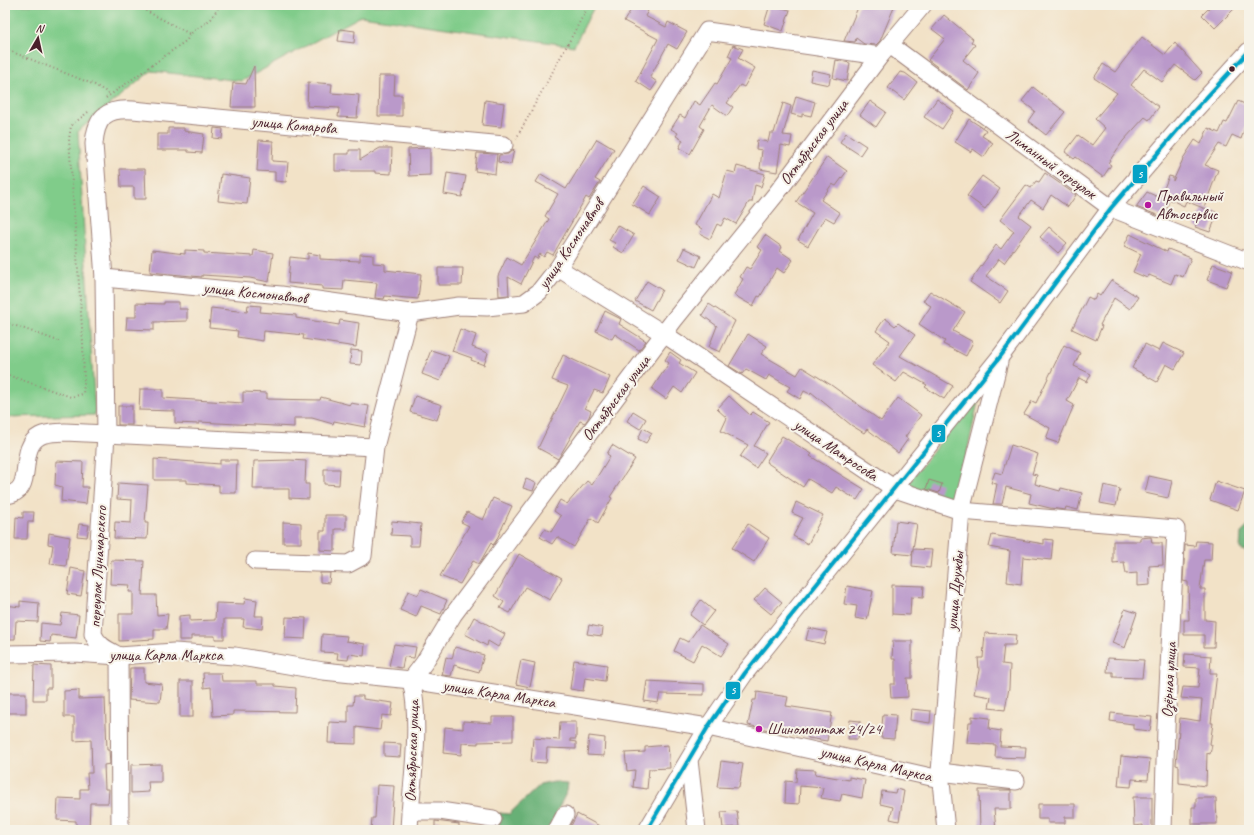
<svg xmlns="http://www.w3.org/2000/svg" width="1254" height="835" font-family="Caveat,sans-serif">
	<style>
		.green { fill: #80cc8a; stroke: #65765a }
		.forest { fill: #68b076; stroke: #596850 }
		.building { fill: #ba99ca }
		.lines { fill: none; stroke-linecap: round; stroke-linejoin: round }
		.minor-casing { stroke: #9e8079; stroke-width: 19 }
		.path { stroke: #9e8079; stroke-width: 2; stroke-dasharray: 1 3; stroke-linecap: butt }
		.minor { stroke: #fff; stroke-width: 17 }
		.bus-1-casing { stroke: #f7f3e8; stroke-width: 7 }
		.bus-1 { stroke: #04a2c6; stroke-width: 4 }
		.bus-dot { fill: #4a1f2b; stroke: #f7f3e8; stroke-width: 1.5 }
		.poi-dot { fill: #b5179e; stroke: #f7f3e8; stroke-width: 1.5 }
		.labels { text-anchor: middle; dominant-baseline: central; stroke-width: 4; stroke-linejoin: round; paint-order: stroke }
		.street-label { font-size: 16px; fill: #4a1f2b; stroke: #f7f3e8 }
		.poi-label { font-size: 16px; fill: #4a1f2b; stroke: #f7f3e8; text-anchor: start }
		.line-badge { stroke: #f7f3e8; stroke-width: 1.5 }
		.badge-label { font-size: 11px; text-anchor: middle; font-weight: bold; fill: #fff }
	</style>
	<rect width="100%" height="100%" fill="#f7f3e8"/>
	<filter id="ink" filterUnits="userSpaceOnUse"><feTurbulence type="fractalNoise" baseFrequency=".025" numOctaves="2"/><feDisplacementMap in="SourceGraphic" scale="8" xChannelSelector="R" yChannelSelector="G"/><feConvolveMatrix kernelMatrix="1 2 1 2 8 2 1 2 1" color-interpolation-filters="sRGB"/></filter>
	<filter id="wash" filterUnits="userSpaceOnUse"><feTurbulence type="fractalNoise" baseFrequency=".012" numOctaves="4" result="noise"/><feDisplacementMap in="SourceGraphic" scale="16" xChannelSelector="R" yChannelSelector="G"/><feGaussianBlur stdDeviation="0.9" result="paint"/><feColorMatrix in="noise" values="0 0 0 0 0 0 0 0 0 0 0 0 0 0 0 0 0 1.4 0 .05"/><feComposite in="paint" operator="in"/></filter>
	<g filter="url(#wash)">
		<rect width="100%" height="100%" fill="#f2e2c7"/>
		<g class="green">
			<path d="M5,5h590l-21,41 -213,-30 -119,65 -91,-10 -73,60 17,284 -90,2z"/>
			<path d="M980,392l-24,113 -51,-18z"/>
		</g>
		<g class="forest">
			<path d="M1249,525v28l-9,-4 1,-16z"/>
			<path d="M554,782l14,1 -1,8 -19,39h-42l-8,-6 1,-11 10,1 31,-29z"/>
		</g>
		<g id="blocks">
			<g class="building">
				<path d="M634,5h4l10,6 -3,5 21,11 2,-5 19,10 -10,17 -9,-5 -18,33 7,5 -6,9 -15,-10 22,-42 -34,-18z"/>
				<path d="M770,5l20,5 -7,21 -19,-7z"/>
				<path d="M859,5h36l-15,36 -4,4 -12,-1 -8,-6 -1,4 -11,-1z"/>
				<path d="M1212,5h26l-23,23 -13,-13z"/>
				<path d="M944,15l29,24 -2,3 4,3 -12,15 16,13 -11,17 -40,-30 17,-21 -13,-10z"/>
				<path d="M340,29l15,2 -1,12 -16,-2z"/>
				<path d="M1142,37l23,18 10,-12 27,30 -7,7 -20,-15 -13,17 -18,-13 -13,16 28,22 -10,13 -4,-3 -22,24 -15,22 3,2 -8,12 -27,-20 -2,2 -9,-7 13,-17 14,10 13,-17 -10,-9 22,-26 -23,-15 9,-14 12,8z"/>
				<path d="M733,45l10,4 -5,9 17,10 -11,19 -4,-2 -13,18 6,4 -6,9 -15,-11 -12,21 4,3 -14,25 -11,-6 4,-8 -7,-4 2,-3 -7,-4 9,-14 5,3 9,-17 6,4 15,-22 2,1 15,-26 -4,-2z"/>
				<path d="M836,60l14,3 -3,18 -14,-3z"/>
				<path d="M254,66l1,41h-24l2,-24 13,1z"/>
				<path d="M812,70l19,4 -2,11 -19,-4z"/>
				<path d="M900,72l5,1 12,9 -13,18 -16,-12z"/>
				<path d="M379,76h16l-1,19h8v21h-24z"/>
				<path d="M308,82l24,2 -1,9 28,2 -2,23 -19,-1 1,-9 -32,-2z"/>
				<path d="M1033,87l32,25 -19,23 -18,-14 7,-10 -13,-10z"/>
				<path d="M796,96l19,6 -4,14 -9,-2v3l-11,-3z"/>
				<path d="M937,99l17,12 -12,18 -18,-12z"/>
				<path d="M485,100l19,3 -3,24 -19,-2z"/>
				<path d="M870,101l16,11 -10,15 -16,-12z"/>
				<path d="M1238,101l11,5v11l-8,22 -9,-4 -6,12 -7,-3 -14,21 13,5 -14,38 14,5 -8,19 -15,-5 8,-19 -17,-7 -2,5 -15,-7 -4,19 -29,-11 11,-15 13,6 9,-22 4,1v4l11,-24 11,-17 6,4 7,-16 11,5 5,-11 3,1z"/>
				<path d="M783,103l8,3 -8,29 9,1 -2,11 -9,-2 -4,27 -17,-3 2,-19 -6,-1 1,-9 11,2 2,-9h4z"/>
				<path d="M969,119l17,11 -4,6 11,7 -9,14 -11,-8 -2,3 -16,-10z"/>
				<path d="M168,128h16v3l20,3 -2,19 -14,-1v-2h-31v-16h11z"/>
				<path d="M214,128l9,1 -1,10 -9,-1z"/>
				<path d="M846,133l20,13 -6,9 -20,-13z"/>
				<path d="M597,139l17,10 -19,30 5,3 -11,17 -3,-2 -33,58 -6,-3 -3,5 -4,-3 -3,5 -3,-2 -13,27 -13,-7 1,18 -10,1 -1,-20 9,-19 14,8 28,-46 -4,-3 13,-22 -22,-12 5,-8 25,15z"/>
				<path d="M259,140l14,1 -1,20 16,1 -2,20 -11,-1v-9l-18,-1z"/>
				<path d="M380,148h12l-1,26 -16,-1v-2h-40v-17h14v-4h11v10z"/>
				<path d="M430,148v27l-21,1 -1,-27z"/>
				<path d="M514,149l-3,15 -13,-2 1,-7 9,-1z"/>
				<path d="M477,153l20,1 -2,20 -20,-3z"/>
				<path d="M827,157l20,14 -11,15 -4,-2 -11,16 19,13 -6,9 -9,-5 -17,29 -10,-6 15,-27 -17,-11z"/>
				<path d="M737,166l28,8 -4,13 -6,-2 -3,17h-3l-13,22 -11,-6 -4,8 -4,-2 -7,15 -10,-5 2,-5 -7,-4 17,-31 7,4 8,-27 8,2z"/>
				<path d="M120,169h25l1,30h-12v-12h-13z"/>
				<path d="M447,173l19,3 -4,21 -18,-3z"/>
				<path d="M1045,173l31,22 -8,12 -17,-12 -8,13 -12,-8 -12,16 12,9 -27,38 -5,-4 -13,17 22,15 -8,12 -30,-21 26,-37 5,4 13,-18 -14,-11 26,-35 5,3 5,-7 3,1z"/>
				<path d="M221,174l29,4 -3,26 -29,-3z"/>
				<path d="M982,176l18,13 -15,20 -18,-13z"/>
				<path d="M644,186l17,11 -11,18 -18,-11z"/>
				<path d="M617,225l17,10 -11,18 -10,-6 2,-4 -6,-3z"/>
				<path d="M1049,227l18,16 -9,10 -18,-16z"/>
				<path d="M1130,234l37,18 1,-3 23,9 -8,19 -8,-3 -4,10 -22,-9 -2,3 -14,-6 8,-18 -17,-8z"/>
				<path d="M765,235l17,12 -2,4 13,9 -9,13 -7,-5 -17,29 -2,-1 -5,10 -19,-11 9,-16 -3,-2 6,-10 4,2 12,-19 -5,-3z"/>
				<path d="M684,248l17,8 -5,11 -17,-8z"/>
				<path d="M152,250l33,4v-4l19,1v2l49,3 1,-6 19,3 -4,29 -19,-4 -48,-3v2l-52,-5z"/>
				<path d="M308,253l12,2v4l40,2v-7l13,1v8l12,1v6l36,4 -3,25 -33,-3 -1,3 -9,-1 2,-15 -33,-3 -1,10 -21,-1v-3l-34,-3 2,-26 18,2z"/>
				<path d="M1213,264l19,7 -6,16 -19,-7z"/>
				<path d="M438,268h25l-1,17h-24z"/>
				<path d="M1111,280l27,17 -8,12 -16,-11 -14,27 2,1 -6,14 -24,-11 16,-32 6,3 3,-6 3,2z"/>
				<path d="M647,281l15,9 -11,20 -16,-9z"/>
				<path d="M930,291l35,21 -12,19 20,11 -7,14 -23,-12 2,-3 -26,-17 12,-18 -8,-5z"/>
				<path d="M164,302h15v7h8v12l-33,1v8l-28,-1 1,-12h9v-14l28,1z"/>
				<path d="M709,304l26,17 -15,31 -11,-5 8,-21 -15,-11z"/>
				<path d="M248,305l13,1 -1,6 36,3v3l43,7 1,-5 19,3 -3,24 -53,-8 1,-4 -40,-4 -1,10 -26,-4 1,-6 -29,-3 2,-20 36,4z"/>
				<path d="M605,311l16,8 -2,5 27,17 -7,9 -24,-16 -3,5 -16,-8z"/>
				<path d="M885,318l10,8 3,-3 17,12 -15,21 53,30 -9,13 -19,-12 2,-2 -23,-13 -8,10 -24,-17 18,-24 -14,-10z"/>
				<path d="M460,329l16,6 -4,12 16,6 -4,12 -13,-5 1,-2 -20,-7z"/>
				<path d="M748,334l19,12 -6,8 36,21 5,-8 29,18 50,36 17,-23 23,17 -16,22 3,2 -10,14 -31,-24 -3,4 -13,-8 -40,-33 -1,2 -6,-3 -4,8 -13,-8 3,-4 -21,-12 -3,5 -20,-11 -4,5 -13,-8z"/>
				<path d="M1163,343l21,10 -9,16 -9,-5 -9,18 -25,-14 13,-24 14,7z"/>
				<path d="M1064,345l16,8 -6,13 17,8 -4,8 -8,-4 -12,23 7,4 -16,38 -12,-4 4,-11 -26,-14 8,-13 4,2z"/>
				<path d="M351,350l11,1 -1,14 -11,-1z"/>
				<path d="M431,350l18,6 -9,25 -18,-7z"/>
				<path d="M670,352l11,8 -2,3 16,10 -13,20 -8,-6 -8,12 -14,-10 17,-26 -4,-3z"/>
				<path d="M563,355l47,22 -7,16 -9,-3 -9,18 6,3 -2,6 -4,6 -5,-2 -22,38 -20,-11 30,-62 -16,-6z"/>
				<path d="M140,389h23v9l80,5v-11l24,1v6l53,1 1,-3 29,8v-2l19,3 -4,21 -31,-6 -1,3 -21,-6h-18v9l-95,-5v2l-24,-1v-12l-36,-1z"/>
				<path d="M415,396l27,9 -5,15 -27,-8z"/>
				<path d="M729,396l21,19 3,-3 16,10 -15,24 12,7 -10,15 -16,-11 8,-12 -27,-14 6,-13 -10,-9z"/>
				<rect x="118" y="406" width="14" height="19"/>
				<path d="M633,411l13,8 -6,10 -13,-8z"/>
				<path d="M643,428l9,5 -6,10 -8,-4z"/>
				<path d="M782,436l30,18 -2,2 54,33 -7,11 -21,-13 -4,6 -24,-14 -5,8 -37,-25z"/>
				<path d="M612,445l23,14 -25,38 2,1 -14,25 -7,-5 -17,29 -17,-10 -5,7 -12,-7 5,-8 6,3 10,-16 -7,-5 6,-11 7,4 20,-23 5,4 18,-29 -3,-2z"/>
				<path d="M1011,445l27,9 -6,20 5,1 -2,9 25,7 1,-3 21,5 -4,17 -12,-3 -1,3 -15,-2 -21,-5 2,-9 -25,-7 -4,17h-9l4,-20 -6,-1 4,-11 7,2z"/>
				<path d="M154,459l66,5v-4h17l-1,33h-17v-8l-32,-2v-3h-33z"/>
				<path d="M290,460l16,1 -1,23h4v15l-20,-1v-9h-36l1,-28z"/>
				<path d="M56,461l27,1 -1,25h6l-2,17 -25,-3 1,-14 -7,-2z"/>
				<path d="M324,469h16l-1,16 -15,-1z"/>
				<path d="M1149,476l23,5 -4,17 -23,-5z"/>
				<path d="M526,479l10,4 -3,8 -10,-3z"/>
				<path d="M929,480l13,4 -3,9 -13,-4z"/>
				<path d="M1216,481l29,10 -7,19 -28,-10z"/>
				<path d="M118,483l30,2 -3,38h3l-1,16 -33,-1 1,-16 16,1 1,-23 -15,-1z"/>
				<path d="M1104,485l16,4 -4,17 -16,-3z"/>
				<path d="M493,498l19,8 -16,35 -3,4 -2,-2 -12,21 -6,-3 -13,23 -20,-8 29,-50 -8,-4 6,-10 16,8z"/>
				<path d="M796,502l27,13 -15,29 -15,-8 10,-18 -11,-5z"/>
				<path d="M23,512h11l-1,10h-5l-1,17h-12l1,-22 7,1z"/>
				<path d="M325,515h21v14h-11v22l-15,-1v-19h5z"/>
				<path d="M392,521l29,3 -2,22h-9v-10l-19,-1z"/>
				<path d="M896,521l21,3 -5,31 -19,-2z"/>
				<path d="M283,522l18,1v20h-18z"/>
				<path d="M79,524l10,1 -2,12 -10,-1z"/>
				<path d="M748,524l21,14 -15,24 -22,-14z"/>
				<path d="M49,533l21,4 -4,29 -16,-2 3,-19 -5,-1z"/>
				<path d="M992,535l52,9v-5l9,1 -2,20 -28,-3 -2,27 -14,-2 3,-31 -21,-4z"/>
				<path d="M1151,537l1,6h10l1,22 -14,1 1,19 -13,1v-13l-11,1 -2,-12 -11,1v-22h27v-3z"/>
				<path d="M1196,541l16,1 -1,18h-7l-4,29h5v31l10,1 -1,26h-10v-12h-20v-15h5l-1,-38 -5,-1 2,-36 10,1z"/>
				<path d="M913,549l19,1 -2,18 -18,-2z"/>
				<path d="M519,554l43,24 -12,22 -25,-13 -15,26 -10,-5 4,-6 -9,-6z"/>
				<path d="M111,560l33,1 -2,34h14l1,20 11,-1 -2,15h-12v10l-35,2v-27h14v-22h-4l1,-7 -20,-1z"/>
				<path d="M71,568l14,3 -4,25 -14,-2z"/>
				<path d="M320,573h10l-1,10 -9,-1z"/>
				<path d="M892,585l32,1 -1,12 -12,-1 -1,18 -18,-1z"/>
				<path d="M847,586l26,5 -6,29 -12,-2 2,-12 -13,-2z"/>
				<path d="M765,588l17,14 -11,12 -17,-14z"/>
				<path d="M421,589l26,11 -6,14 -20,-8 -5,11 -16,-7 8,-19 10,4z"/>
				<path d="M245,598l12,2 -2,16h8l-1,13 -19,-2 1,-8h-20v20h-9v-3h-24v4h-12v-24l11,-1v6l25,-1 1,-17 28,1z"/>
				<path d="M701,600l13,11 -11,14 -13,-10z"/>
				<path d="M20,601l19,2 -1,19 -22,-1 -1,18h-10v-34l15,2z"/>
				<path d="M1125,609l12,4 -12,35 -13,-5z"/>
				<path d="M62,613l17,2 -3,23 -25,-3 -1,7 -10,-1 1,-18 19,2z"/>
				<path d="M286,617l20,1 -1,21 -20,-1z"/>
				<path d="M474,617l31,17 -7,13 -10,-6 -1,5 -22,-12z"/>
				<path d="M589,625l14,3 -1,8 -15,-2z"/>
				<path d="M700,625l29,19 -8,12 -19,-12 -9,17 -19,-10 6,-13 8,4z"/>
				<path d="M809,628l18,4 -3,12 -18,-4z"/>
				<path d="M985,633l31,2 -1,10h-11l-2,19 8,1 -1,23 -4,22 -16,-2 2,-11 -17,-3 5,-24 -1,-12h5z"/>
				<path d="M322,634l25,2 -1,5 19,3 -1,12 -15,-2 -1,6 -11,-1 1,-6 -17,-1z"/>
				<path d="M893,641h19v37h-5l1,19 -17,1 -1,-14h5v-25h-3z"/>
				<path d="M394,644l22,3 -2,11 -10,-1 -2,11 -13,-2z"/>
				<path d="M455,647l29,8 -5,17 -25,-7 -3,11 -9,-1 4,-18 6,2z"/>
				<path d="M1185,654l26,2 -1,17h7l-6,50h2l-3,21 2,1 -2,9 -3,-1 -1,33 -27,-3v-17l-3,-1 4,-47 20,3 2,-21 -21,-2 2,-11 15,1 2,-20 -16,-1z"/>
				<path d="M1108,658l36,2 -2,18 -29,-1v-5h-6z"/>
				<path d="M521,660l14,3 -5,24 -14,-3z"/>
				<path d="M574,660l33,5 -2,16 -20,-3 -2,13 -13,-2z"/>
				<path d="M34,665l17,1v22h-5v12h-13z"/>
				<path d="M130,668h14v14l18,2 -2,18 -31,-2z"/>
				<path d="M203,673h18l1,8h35v3h18v2l21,2 -1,24 -62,-1v4l-20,1 -2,-29 -7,1z"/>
				<rect x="180" y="681" width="13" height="36"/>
				<path d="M647,681l57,3v11l-44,-1 -2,9 -14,-2z"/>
				<path d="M79,690v9l26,-1 2,52h2l1,14 -6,1 1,24h4l-1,14h-18l-1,27h-13v-9l-19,-1 1,-22 22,1v-10h8l-1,-16h5l-1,-33 -17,1v-24h-10v-26z"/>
				<path d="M757,692l31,5 -2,9 46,7 -5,28 -19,-3v-2l-31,-6v2l-29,-7 5,-25h3z"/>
				<rect x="5" y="693" width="21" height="20"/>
				<path d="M354,696h9v3l30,4 -2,13 -9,-1 -2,15 -24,-3v17l-28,-1 1,-21 19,1v-18h5z"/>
				<path d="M911,709l20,2 -1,12 -20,-3z"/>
				<path d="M1111,713l41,4 -2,14 -17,-2v-5l-23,-3z"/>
				<path d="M883,714l13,1 -2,24 -13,-1z"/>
				<path d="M972,716l18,2 -1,11 12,2 -1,15 26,1 -1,11 -30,-1 1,-12 -29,-2 2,-21h3z"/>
				<path d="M492,717h21v24l-35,1v2l-16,-1 -1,12 -18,-2 2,-26 18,2v-8l29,2z"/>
				<path d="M850,720l10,1 -2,18h-10z"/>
				<path d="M560,722h16v17h-6v2l6,1v7l-29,-1 -1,15 -15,-1 2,-24 26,2z"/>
				<path d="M589,736l16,2 -1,18 -17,-1z"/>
				<path d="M384,743l17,1 -1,13 -16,-1z"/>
				<path d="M668,745l2,23 -21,1 -2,20 -14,-2 2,-17 -8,1 -2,-18 20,-1v-5z"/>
				<path d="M1121,756l29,3 -2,21 -16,-1 -1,8 -13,-1z"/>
				<path d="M721,761l22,3 -4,24 -22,-1z"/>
				<path d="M161,764v18h-13l1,10 -18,1v-28z"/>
				<path d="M797,769l19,1 -1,4 34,6v-3l16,3 -3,18 -20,-4 -2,7 -19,-3 2,-10 -23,-2 -1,18 -14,-1 1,-22 10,1z"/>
				<path d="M377,785l17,1 -3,44h-20l1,-12h3z"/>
				<path d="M896,789l8,2 -5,30 -9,-2 3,-12 -13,-3 2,-13 13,2z"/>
				<path d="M979,790h32v19h-17l2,21h-16z"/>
				<path d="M1133,797h19v33h-9v-5l-9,1z"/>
				<path d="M1196,798h20l1,26h-25v-17h4z"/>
				<path d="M1038,804h37v13h-10v6h-17v-4h-10z"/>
				<path d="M737,811l2,16 -16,1 -2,-16z"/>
				<path d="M577,814l30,16h-38z"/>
				<path d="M435,821l24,3v6h-24z"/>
			</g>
		</g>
	</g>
	<g filter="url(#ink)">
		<use href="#blocks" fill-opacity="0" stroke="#9e8079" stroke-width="1"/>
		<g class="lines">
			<defs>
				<g id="minor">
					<path d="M890,45l221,163 138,54"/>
					<path d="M558,268l106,66 231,155 66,22 215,18 -10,199 -3,102"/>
					<path d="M104,278l177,17 129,18 49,-7 28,1 37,-4 15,-11 19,-24 149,-237 173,25"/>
					<path d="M5,495c33,-2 10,-46 35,-59 8,-4 17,-3 25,-4l310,15"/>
					<path d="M255,561l93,3 15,-8 12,-109 35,-134"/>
					<path d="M5,654l69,-1 45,3 55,-4 61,4 88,15 88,9 297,47 232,52"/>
					<path d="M689,760l8,70"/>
					<path d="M940,772l76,9"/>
					<path d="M410,811h30l53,8"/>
					<path d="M120,830l-1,-174c-11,-6 -21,-10 -26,-22l13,-199 -2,-157 -10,-134c2,-27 12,-36 39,-34l371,35"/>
					<path d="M409,830c2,-46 13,-105 2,-150l13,-17 29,-48 221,-295 102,-126 104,-138 43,-51"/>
					<path d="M557,830l8,-15"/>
					<path d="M647,830l61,-103 37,-54 255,-316 111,-149 82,-96 56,-61"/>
					<path d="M946,830l-6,-58 21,-261 38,-149"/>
				</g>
			</defs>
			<use href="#minor" class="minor-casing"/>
			<g class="path">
				<path d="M135,5l55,29"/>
				<path d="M5,49l90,36 15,9"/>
				<path d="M106,98l81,-58 3,-6 21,-15 9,-14"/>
				<path d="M516,139l73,-134"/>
				<path d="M5,322l56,20"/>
				<path d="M5,374l66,23 12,-3 1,-11 -1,-41 -14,-203 2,-13 17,-14"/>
			</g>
			<use href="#minor" class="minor"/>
			<defs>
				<path id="bus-1" d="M647,830l61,-103 37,-54 255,-316 111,-149 82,-96 56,-61"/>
			</defs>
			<use href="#bus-1" class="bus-1-casing"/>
			<use href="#bus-1" class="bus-1"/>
		</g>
	</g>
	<circle class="bus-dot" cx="1232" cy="69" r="3.5"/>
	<g class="poi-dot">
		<circle cx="1148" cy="205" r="4"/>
		<circle cx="759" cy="729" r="4"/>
	</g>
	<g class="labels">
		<g class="street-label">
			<text transform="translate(294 125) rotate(5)">улица Комарова</text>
			<text transform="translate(814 142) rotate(-53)">Октябрьская улица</text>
			<text transform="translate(1051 164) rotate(36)">Лиманный переулок</text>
			<text transform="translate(571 244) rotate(-56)">улица Космонавтов</text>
			<text transform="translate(255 293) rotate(6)">улица Космонавтов</text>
			<text transform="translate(616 398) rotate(-53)">Октябрьская улица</text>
			<text transform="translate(836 450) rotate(34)">улица Матросова</text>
			<text transform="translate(98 567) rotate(-87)">переулок Луначарского</text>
			<text transform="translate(955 591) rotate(-85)">улица Дружбы</text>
			<text x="166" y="655">улица Карла Маркса</text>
			<text transform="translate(1169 680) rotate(-87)">Озёрная улица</text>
			<text transform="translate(499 694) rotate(9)">улица Карла Маркса</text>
			<text transform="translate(412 751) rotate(-88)">Октябрьская улица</text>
			<text transform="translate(876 764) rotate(13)">улица Карла Маркса</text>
		</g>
		<g class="poi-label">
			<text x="1156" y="196">Правильный<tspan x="1156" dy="18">Автосервис</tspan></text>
			<text x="767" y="729">Шиномонтаж 24/24</text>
		</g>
	</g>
	<g class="line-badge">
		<rect x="1132" y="164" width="16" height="20" rx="4" fill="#04a2c6"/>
		<rect x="931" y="424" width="15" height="19" rx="4" fill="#04a2c6"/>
		<rect x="725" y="681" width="16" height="19" rx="4" fill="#04a2c6"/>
	</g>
	<g class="badge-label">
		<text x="1140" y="178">5</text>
		<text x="938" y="437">5</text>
		<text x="733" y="694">5</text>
	</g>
	<rect width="1254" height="835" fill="none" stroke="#f7f3e8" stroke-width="20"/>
	<g transform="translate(38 38) rotate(9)" stroke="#f7f3e8" stroke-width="3" paint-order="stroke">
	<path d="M0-3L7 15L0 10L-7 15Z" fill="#4a1f2b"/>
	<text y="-6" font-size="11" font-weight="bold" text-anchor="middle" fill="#4a1f2b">N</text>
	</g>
</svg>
